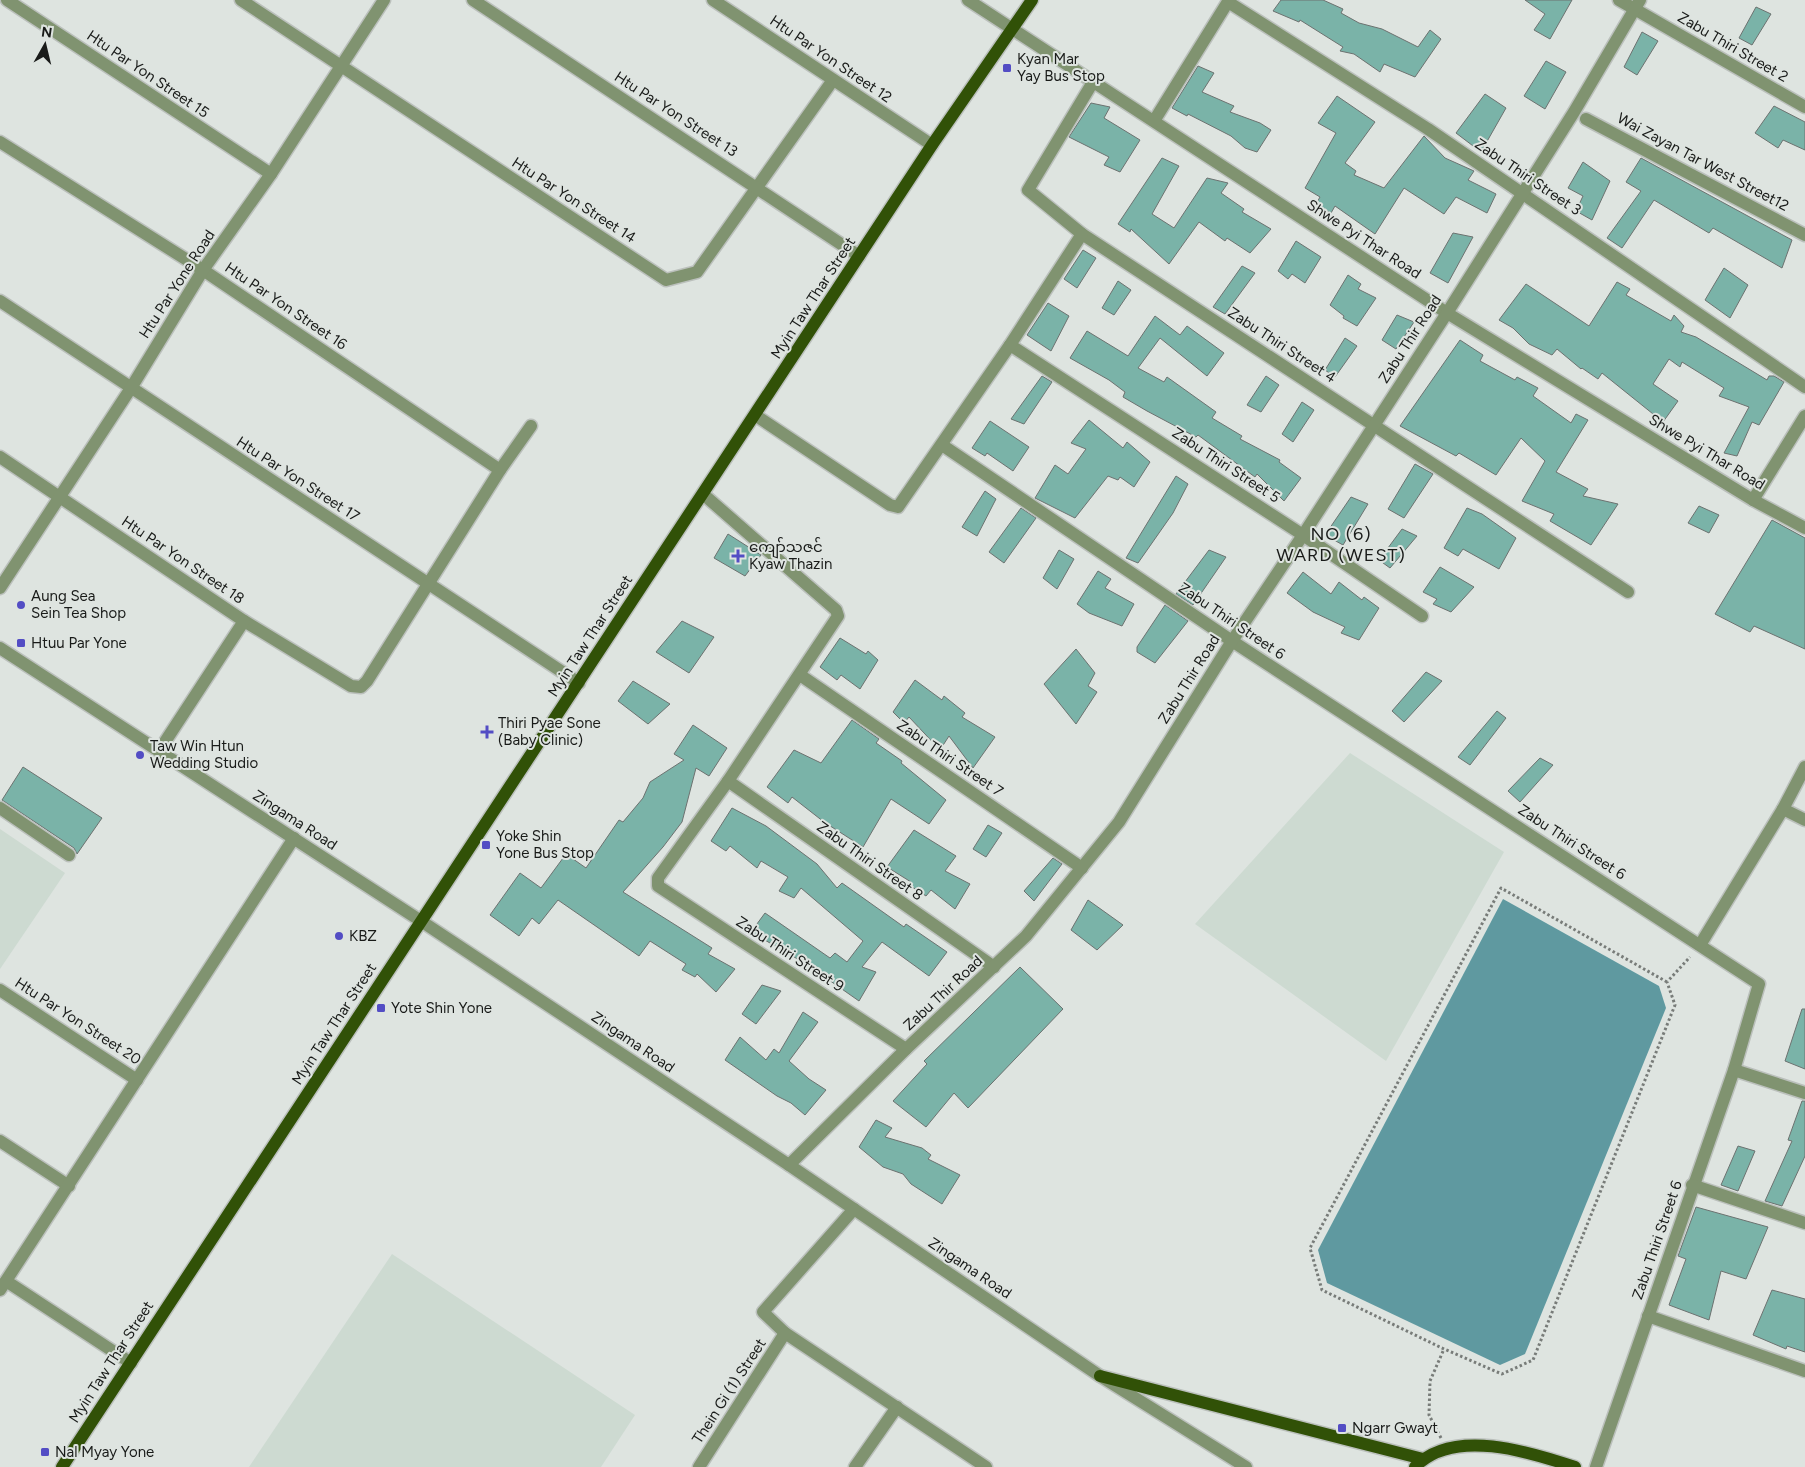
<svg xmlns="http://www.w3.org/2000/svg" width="1805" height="1467" font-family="Figtree,'Noto Sans Myanmar',sans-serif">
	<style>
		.built { fill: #cddad1 }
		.water { fill: #5f99a0 }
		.building { fill: #7ab3a8; stroke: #6c7270 }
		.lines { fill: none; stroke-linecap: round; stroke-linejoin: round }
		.minor-casing { stroke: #bbc0bc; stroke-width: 15 }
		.major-casing { stroke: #bbc0bc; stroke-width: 15 }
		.path { stroke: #787c79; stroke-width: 3; stroke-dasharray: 2.5 2.5; stroke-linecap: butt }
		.minor { stroke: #809370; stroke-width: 12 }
		.major { stroke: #315107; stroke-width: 12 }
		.poi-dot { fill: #534dc4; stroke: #dee4e0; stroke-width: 2 }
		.labels { text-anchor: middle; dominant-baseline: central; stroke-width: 4; stroke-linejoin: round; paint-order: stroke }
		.street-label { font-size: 15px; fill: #191b19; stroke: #dee4e0 }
		.poi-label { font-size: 15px; fill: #191b19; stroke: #dee4e0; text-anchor: start }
		.quarter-label { font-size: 18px; letter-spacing: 1px; fill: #191b19; stroke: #dee4e0 }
	</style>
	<rect width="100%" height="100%" fill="#dee4e0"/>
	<g class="built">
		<path d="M1350,753l154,99 -118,209 -191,-137z"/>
		<path d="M0,829l65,44 -65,96z"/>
		<path d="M392,1254l243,161 -34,52h-352z"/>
	</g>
	<path class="water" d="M1503,899l156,87 7,22 -141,346 -25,11 -173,-82 -9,-33z"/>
	<g class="building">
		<path d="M1281,0h42l20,9 -2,4 18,10 23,6 36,18 12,-17 11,9 -26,38 -31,-13 -4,8 -26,-18 -14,-3 3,-4 -43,-27 -1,2 -26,-11z"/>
		<path d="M1525,0h47l-22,39 -16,-9 11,-16z"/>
		<path d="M1756,7l15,7 -19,31 -13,-7z"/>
		<path d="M1642,32l16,9 -21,34 -13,-8z"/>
		<path d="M1546,61l20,11 -21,37 -21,-13z"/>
		<path d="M1198,66l16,7 -12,19 32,14 -4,6 30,11 11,7 -14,22 -12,-4 -14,-12 -43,-22 -1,2 -15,-8z"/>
		<path d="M1485,94l21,14 -25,44 -25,-19z"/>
		<path d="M1337,96l38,26 -30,41 11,8 -2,4 30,13 40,-52 21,22 29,13 -6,9 28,14 -9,19 -31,-16 -12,17 -40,-26 -29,46 -40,-28 -4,7 -15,-9 4,-7 -15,-9 31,-55 -18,-10z"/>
		<path d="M1091,103l19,4 -6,11 36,22 -20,32 -16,-7 5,-8 -40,-20z"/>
		<path d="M1774,106l31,16v28l-22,-10 -5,8 -23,-15z"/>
		<path d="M1162,158l17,8 -27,48 22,14 33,-50 21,5 -7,10 23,16 -2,3 29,17 -21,24 -23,-15 -2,3 -26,-19 -30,42 -38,-35 -1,3 -12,-8z"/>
		<path d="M1641,158l151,82 -10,28 -69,-40 -4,5 -55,-33 -32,48 -15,-10 34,-47 -15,-9z"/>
		<path d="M1583,162l27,19 -18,39 -16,-9 7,-15 -15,-8z"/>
		<path d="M1453,233l20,4 -25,46 -18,-10z"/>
		<path d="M1296,241l25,16 -16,26 -13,-9 -4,5 -10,-8z"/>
		<path d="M1083,250l13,8 -19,30 -13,-9z"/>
		<path d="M1242,266l13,7 -30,41 -12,-7z"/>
		<path d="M1724,268l24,17 -18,33 -25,-18z"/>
		<path d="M1348,275l13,9 -3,5 18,9 -19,28 -14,-8 1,-2 -14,-11z"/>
		<path d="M1118,281l13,9 -17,25 -12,-7z"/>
		<path d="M1617,282l13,7 -4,6 45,26 3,-6 10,11 -3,6 15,5 71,43 2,-4h5l10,6 -25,43 -7,-3 -15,34 -13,-3 25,-46 -30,-11 5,-8 -42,-26 -2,5 -11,-8 -16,25 25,17 -15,21 -61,-49 -4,6 -16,-11 -1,1 -24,-20 -5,6 -23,-11 -16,-16 -14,-8 27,-36 63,42z"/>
		<path d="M1048,303l21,13 -18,35 -24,-16z"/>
		<path d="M1397,315l17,7 -18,27 -14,-9z"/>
		<path d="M1155,316l25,19 7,-9 37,27 -17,23 -47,-38 -22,30 26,14 3,-5 49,35 -4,6 30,18 -2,3 40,21 -1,2 22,16 -17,23 -27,-27 -2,3 -57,-42 -2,2 -49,-26 -24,-14 2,-5 -16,-12 -39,-22 17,-27 41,25z"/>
		<path d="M1345,338l12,8 -22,31 -10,-7z"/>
		<path d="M1460,340l23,15 -3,6 35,19 2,-3 21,11 -5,8 38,27 5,-9 12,6 -32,52 32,17 -5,7 35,8 -27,41 -41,-24 4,-7 -32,-13 23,-40 -24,-23 -25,37 -37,-22 -3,3 -56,-30z"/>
		<path d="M1042,376l10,6 -28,42 -13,-5z"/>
		<path d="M1266,376l13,9 -18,27 -14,-7z"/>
		<path d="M1302,402l12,8 -21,32 -11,-8z"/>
		<path d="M1089,420l34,28 4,-6 23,20 -16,25 -14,-10 -2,3 -10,-4 -33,42 -40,-20 20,-33 13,9 18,-25 -15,-6z"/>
		<path d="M990,421l39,26 -16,24 -26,-18 -2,3 -13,-8z"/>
		<path d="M1415,464l18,10 -29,44 -16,-9z"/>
		<path d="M1176,476l12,8 -15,29 -35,50 -12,-5z"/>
		<path d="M985,491l11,8 -19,37 -15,-9z"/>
		<path d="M1351,497l17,7 -25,41 -18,-10z"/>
		<path d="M1699,506l20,9 -10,18 -21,-10z"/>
		<path d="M1021,508l15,10 -32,45 -15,-11z"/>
		<path d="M1467,508l15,6 34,24 -17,31 -36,-20 -5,7 -14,-8z"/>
		<path d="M1772,520l33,18v111l-51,-23 -4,6 -35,-18z"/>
		<path d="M1402,529l15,7 -27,32 -11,-8z"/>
		<path d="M728,534l33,21 -16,21 -31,-18z"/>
		<path d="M1059,550l15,9 -17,30 -14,-11z"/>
		<path d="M1209,550l17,7 -33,48 -17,-11z"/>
		<path d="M1440,567l34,20 -23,25 -18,-8 4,-5 -14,-7z"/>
		<path d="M1098,571l13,8 -6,9 29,16 -12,22 -33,-13 -12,-9z"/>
		<path d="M1303,572l28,22 8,-12 23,18 2,-3 15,11 -20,32 -18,-7 4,-6 -32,-15 -26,-19z"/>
		<path d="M1165,605l23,16 -33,42 -18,-11v-5z"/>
		<path d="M682,621l32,16 -25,36 -33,-21z"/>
		<path d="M840,638l26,16 2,-3 10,9 -18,29 -19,-14 -4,5 -17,-13z"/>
		<path d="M1076,649l19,24 -7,13 9,6 -21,32 -32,-40z"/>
		<path d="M1426,672l16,9 -38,41 -12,-11z"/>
		<path d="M915,680l27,20 2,-4 21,17 -3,4 33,20 -22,31 -24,-32 -9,14 -31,-33 -5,6 -11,-11z"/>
		<path d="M633,681l37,23 -22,20 -30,-23z"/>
		<path d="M1497,711l9,7 -36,47 -12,-8z"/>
		<path d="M852,720l27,19 -3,4 26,18 -1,2 45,37 -17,24 -38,-25 -28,48 -39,-25 -32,-25 -4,6 -21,-16 27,-37 27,13z"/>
		<path d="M693,725l34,23 -18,28 -13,-8 -14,54 -19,25 -40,45 89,56 -4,6 27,15 -19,23 -19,-18 -2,3 -13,-7 4,-6 -36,-23 -11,15 -81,-56 -19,24 -7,-6 -13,18 -29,-21 30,-42 21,15 25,-34 20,14 33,-48 4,2 20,-24 7,-16 34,-22 -10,-6z"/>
		<path d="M1540,758l13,7 -33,37 -12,-11z"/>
		<path d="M23,767l79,51 -25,36 -3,-6 -72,-48z"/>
		<path d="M732,808l34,18 51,38 20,24 5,-5 62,44 2,-3 41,28 -18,24 -47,-34 -20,25 14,5 -17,29 -40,-28 1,-1 -69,-40 14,-19 65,45 5,-5 12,9 16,-21 -62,-53 -7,10 -15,-7 9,-14 -27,-16 -4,7 -27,-22 -4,5 -15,-10z"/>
		<path d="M988,825l14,8 -16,24 -13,-8z"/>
		<path d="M914,830l42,26 -11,15 25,13 -15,25 -24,-19 -5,6 -17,-11 2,-3 -24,-15z"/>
		<path d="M1053,858l9,6 -28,37 -10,-10z"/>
		<path d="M1088,900l35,25 -26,25 -26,-20z"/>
		<path d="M1020,967l43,42 -95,99 -14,-15 -28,34 -33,-26 34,-37 -3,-3z"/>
		<path d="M762,985l19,6 -25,33 -14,-10z"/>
		<path d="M1802,1009h3v60l-20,-8z"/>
		<path d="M803,1012l15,10 -29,39 20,18 17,11 -21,25 -14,-12 -14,-7 -52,-36 15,-23 26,23 8,-11 5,4z"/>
		<path d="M1802,1101h3v55l-23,50 -17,-5 27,-60 -4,-1z"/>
		<path d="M876,1120l16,8 -7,9 37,11 9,7 -3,4 32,16 -18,29 -31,-20 -8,-10 -20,-7 -24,-20z"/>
		<path d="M1738,1146l17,5 -17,40 -17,-6z"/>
		<path d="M1696,1207l72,20 -22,52 -25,-8 -12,49 -40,-15 17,-46 -8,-3z"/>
		<path d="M1772,1290l33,9v53l-18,-6 -1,3 -33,-14z"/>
	</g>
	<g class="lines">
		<defs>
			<g id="minor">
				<path d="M7,0l264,174"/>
				<path d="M241,0l425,280 31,-8 136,-192"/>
				<path d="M473,0l386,256"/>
				<path d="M713,0l219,145"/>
				<path d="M968,0l479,313 306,187 52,28"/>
				<path d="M1619,0l186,107"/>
				<path d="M1228,2l200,127 377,258"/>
				<path d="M1093,82l-65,108 54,44 546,358"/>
				<path d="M1586,119l219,116"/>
				<path d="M1154,121l75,-121"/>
				<path d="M0,142l203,128 297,200"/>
				<path d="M0,301l579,382"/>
				<path d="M1010,345l293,190 119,81"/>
				<path d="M755,415l135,90 8,2 112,-162 72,-111"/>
				<path d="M942,445l290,196 527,343 -25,86 -138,397"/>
				<path d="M0,457l244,164 107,65 10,1 6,-6 133,-211 31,-44"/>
				<path d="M703,494l133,116 2,6 -110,165 -70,97v8l248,163"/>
				<path d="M1753,500l52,-84"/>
				<path d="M0,588l131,-200 72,-118 68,-96 113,-174"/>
				<path d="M0,648l421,273 368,244 311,211 146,91"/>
				<path d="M800,675l282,193"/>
				<path d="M159,751l85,-130"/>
				<path d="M728,781l266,186"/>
				<path d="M0,808l69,47"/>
				<path d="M1783,809l22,11"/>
				<path d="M1700,945l83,-136 22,-42"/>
				<path d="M0,990l137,90"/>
				<path d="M1734,1070l71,23"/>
				<path d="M0,1141l69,45"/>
				<path d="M789,1165l117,-116 120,-113 93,-114 113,-181 71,-106 144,-222 127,-201 66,-112"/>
				<path d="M1692,1185l113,38"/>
				<path d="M854,1209l-91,103 22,21 201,134"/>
				<path d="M6,1281l125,82"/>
				<path d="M0,1290l294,-452"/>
				<path d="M1648,1316l157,55"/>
				<path d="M699,1467l86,-134"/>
				<path d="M855,1467l42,-60"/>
			</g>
			<g id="major">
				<path d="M1100,1376l323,83"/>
				<path d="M62,1467l870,-1322 100,-145"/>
				<path d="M1415,1467c38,-40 115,-15 160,0"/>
			</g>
		</defs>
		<use href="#minor" class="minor-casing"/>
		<use href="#major" class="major-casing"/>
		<g class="path">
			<path d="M1667,982l-166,-94 -191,360 12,42 122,59 58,25 31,-14 142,-355 -8,-23 23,-25"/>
			<path d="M1441,1438l-12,-23 1,-34 14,-32"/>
		</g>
		<use href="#minor" class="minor"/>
		<use href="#major" class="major"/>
	</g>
	<g class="poi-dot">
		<rect x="1002" y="63" width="10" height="10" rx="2.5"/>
		<path d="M735.5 548.5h5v5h5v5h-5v5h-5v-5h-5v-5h5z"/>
		<circle cx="21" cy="605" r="5"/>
		<rect x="16" y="638" width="10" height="10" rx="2.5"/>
		<path d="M484.5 724.5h5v5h5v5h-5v5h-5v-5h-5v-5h5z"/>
		<circle cx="140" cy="755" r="5"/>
		<rect x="481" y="840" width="10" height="10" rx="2.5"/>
		<circle cx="339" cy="936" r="5"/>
		<rect x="376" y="1003" width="10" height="10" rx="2.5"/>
		<rect x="1337" y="1423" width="10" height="10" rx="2.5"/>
		<rect x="40" y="1447" width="10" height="10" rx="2.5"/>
	</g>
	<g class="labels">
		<g class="street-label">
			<text transform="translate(1733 47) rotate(30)">Zabu Thiri Street 2</text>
			<text transform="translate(831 59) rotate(34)">Htu Par Yon Street 12</text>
			<text transform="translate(148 74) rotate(34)">Htu Par Yon Street 15</text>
			<text transform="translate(676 114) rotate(33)">Htu Par Yon Street 13</text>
			<text transform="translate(1703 162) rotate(28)">Wai Zayan Tar West Street12</text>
			<text transform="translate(1528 177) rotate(34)">Zabu Thiri Street 3</text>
			<text transform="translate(574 200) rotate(33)">Htu Par Yon Street 14</text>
			<text transform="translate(1364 239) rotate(33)">Shwe Pyi Thar Road</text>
			<text transform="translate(177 284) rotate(-57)">Htu Par Yone Road</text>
			<text transform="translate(813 298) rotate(-57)">Myin Taw Thar Street</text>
			<text transform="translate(286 306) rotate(34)">Htu Par Yon Street 16</text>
			<text transform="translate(1410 339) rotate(-57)">Zabu Thir Road</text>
			<text transform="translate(1282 345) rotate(33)">Zabu Thiri Street 4</text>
			<text transform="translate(1707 452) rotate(31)">Shwe Pyi Thar Road</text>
			<text transform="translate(1226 465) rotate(33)">Zabu Thiri Street 5</text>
			<text transform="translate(298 479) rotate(33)">Htu Par Yon Street 17</text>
			<text transform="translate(183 560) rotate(34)">Htu Par Yon Street 18</text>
			<text transform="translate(1232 621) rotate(34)">Zabu Thiri Street 6</text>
			<text transform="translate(590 636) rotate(-57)">Myin Taw Thar Street</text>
			<text transform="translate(1189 679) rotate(-58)">Zabu Thir Road</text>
			<text transform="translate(950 758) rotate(34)">Zabu Thiri Street 7</text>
			<text transform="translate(295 820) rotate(33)">Zingama Road</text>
			<text transform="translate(1572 842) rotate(33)">Zabu Thiri Street 6</text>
			<text transform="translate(870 861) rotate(35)">Zabu Thiri Street 8</text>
			<text transform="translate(790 954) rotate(33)">Zabu Thiri Street 9</text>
			<text transform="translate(943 993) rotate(-43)">Zabu Thir Road</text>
			<text transform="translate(78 1021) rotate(33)">Htu Par Yon Street 20</text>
			<text transform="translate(334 1024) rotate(-57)">Myin Taw Thar Street</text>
			<text transform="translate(633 1042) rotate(34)">Zingama Road</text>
			<text transform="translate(1657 1240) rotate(-71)">Zabu Thiri Street 6</text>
			<text transform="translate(970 1268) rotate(34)">Zingama Road</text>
			<text transform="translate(111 1362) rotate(-57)">Myin Taw Thar Street</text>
			<text transform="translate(729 1391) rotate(-57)">Thein Gi (1) Street</text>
		</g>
		<g class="poi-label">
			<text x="1017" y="59">Kyan Mar<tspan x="1017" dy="17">Yay Bus Stop</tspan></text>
			<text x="749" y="547">ကျော်သဇင်<tspan x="749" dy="17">Kyaw Thazin</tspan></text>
			<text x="31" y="596">Aung Sea<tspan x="31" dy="17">Sein Tea Shop</tspan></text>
			<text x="31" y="643">Htuu Par Yone</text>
			<text x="498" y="723">Thiri Pyae Sone<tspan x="498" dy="17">(Baby Clinic)</tspan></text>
			<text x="150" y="746">Taw Win Htun<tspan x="150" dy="17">Wedding Studio</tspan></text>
			<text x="496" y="836">Yoke Shin<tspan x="496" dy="17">Yone Bus Stop</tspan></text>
			<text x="349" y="936">KBZ</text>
			<text x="391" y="1008">Yote Shin Yone</text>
			<text x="1352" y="1428">Ngarr Gwayt</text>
			<text x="55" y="1452">Nal Myay Yone</text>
		</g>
		<g class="quarter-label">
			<text x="1341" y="534">NO (6)<tspan x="1341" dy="21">WARD (WEST)</tspan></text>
		</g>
	</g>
	<g transform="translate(45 45) rotate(8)" stroke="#dee4e0" stroke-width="4" paint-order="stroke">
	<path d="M0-4L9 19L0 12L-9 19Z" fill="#191b19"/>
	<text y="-8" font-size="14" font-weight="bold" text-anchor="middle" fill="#191b19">N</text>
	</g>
</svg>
